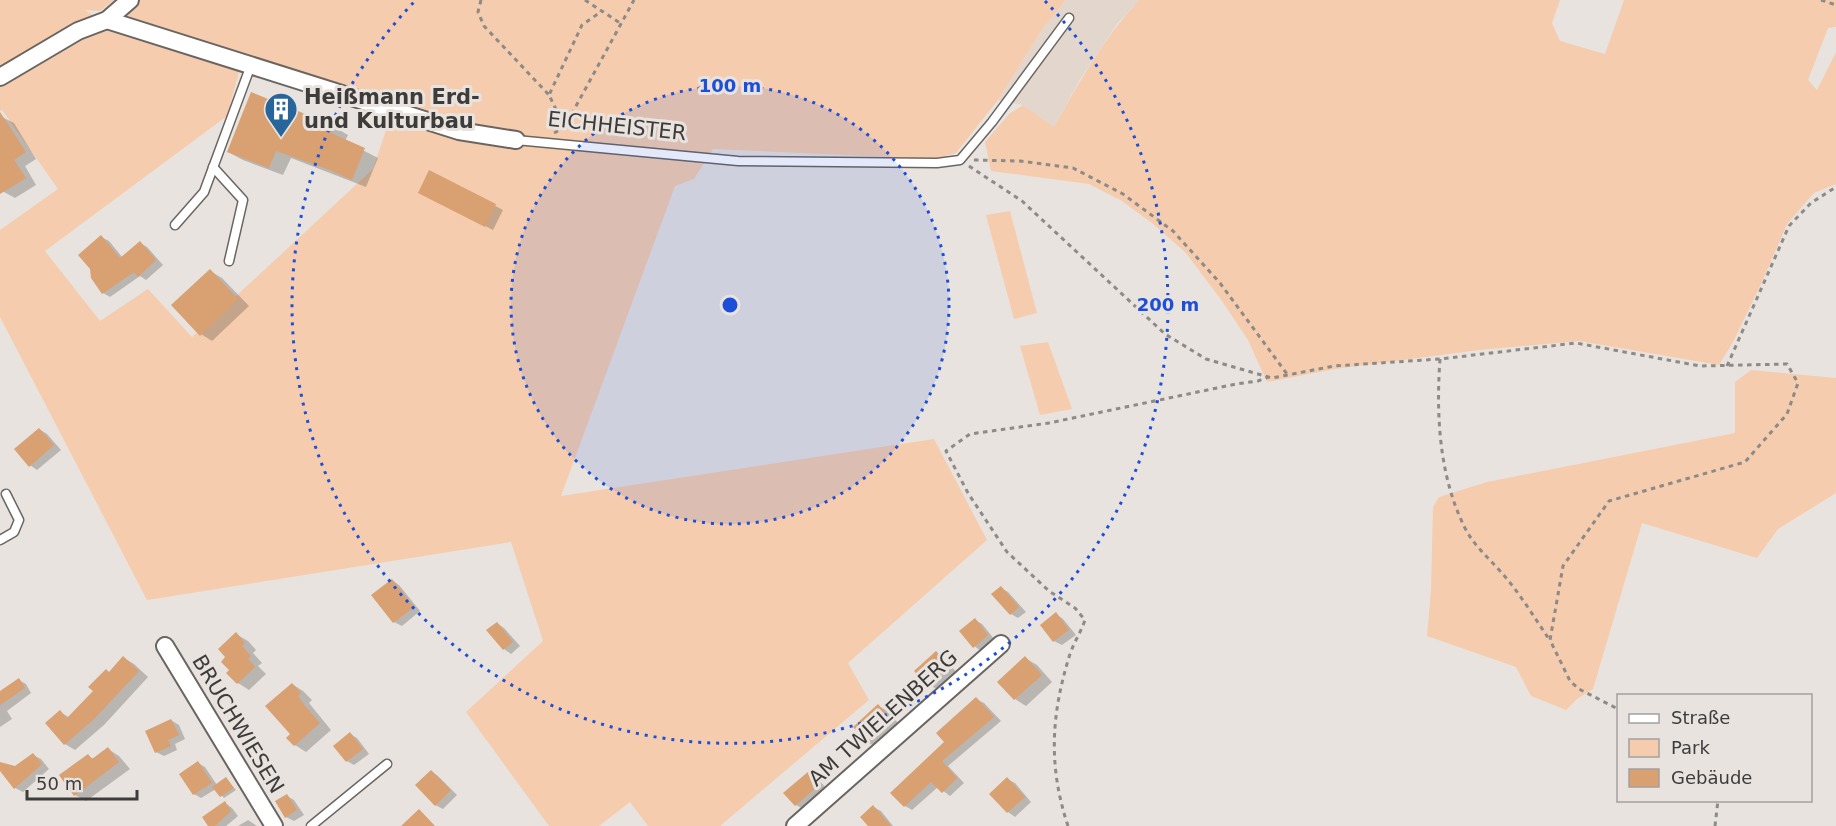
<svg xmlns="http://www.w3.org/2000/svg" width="1836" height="826" font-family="'DejaVu Sans',sans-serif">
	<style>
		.built { fill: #e2d6cd }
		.green { fill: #f5cdae }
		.shadow { fill: #0003 }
		.building { fill: #d9a071 }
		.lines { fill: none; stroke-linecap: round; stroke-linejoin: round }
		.lane-casing { stroke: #6a6561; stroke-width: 11 }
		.street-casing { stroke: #6a6561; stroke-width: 20 }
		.path { stroke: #8d8a87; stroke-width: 3; stroke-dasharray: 4.5 4.5; stroke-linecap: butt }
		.lane { stroke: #fff; stroke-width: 8 }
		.street { stroke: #fff; stroke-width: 16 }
		.ring { fill: none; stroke: #1d4ed8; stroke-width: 3; stroke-dasharray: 3 6 }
		.labels { text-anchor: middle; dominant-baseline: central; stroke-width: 6; stroke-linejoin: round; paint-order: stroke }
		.poi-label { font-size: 21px; font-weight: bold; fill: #3e3c3b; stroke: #e8e3de; text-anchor: start }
		.street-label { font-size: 21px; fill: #3e3c3b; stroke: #e8e3de }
		.centre { fill: #1d4ed8; stroke: #e8e3de; stroke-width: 3 }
		.ring-label { font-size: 18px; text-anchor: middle; font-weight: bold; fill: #1d4ed8; stroke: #e8e3de; stroke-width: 6; stroke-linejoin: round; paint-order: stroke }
	</style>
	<rect width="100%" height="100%" fill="#e8e3de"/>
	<path class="built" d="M1066,0h73l-22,24 -37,55 -26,48 -31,-22 -25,-5 44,-70z"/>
	<g class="green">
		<path d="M0,0h114l-14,11 -15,-1 26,16 129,42 -13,48 -182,135 55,70 48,-32 44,48 181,-168 22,-66 -272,-86 17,-17h926l-24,30 -44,70 -42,53 -22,6 -221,-10 -19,30 -19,7 -114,310 373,-57 53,101 -139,123 21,37 -149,126h-72l-18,-24 -31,24h-50l-83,-114 77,-71 -32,-99 -364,58 -147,-283v-87l58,-41 -56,-79 -2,1z"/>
		<path d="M1139,0h421l-8,23 8,18 45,13 19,-54h212v27l-8,1 -20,52 9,10 19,-38v132l-22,9 -27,31 -26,60 -28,58 -14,23 -140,-24 -100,9 -144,19 -68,13 -19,-42 -26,-39 -36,-48 -34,-30 -30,-22 -33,-17 -98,-13 -6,-29 24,-28 14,-9 31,22c25,-45 50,-89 85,-127z"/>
		<path d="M1010,211l27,102 -23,6 -28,-104z"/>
		<path d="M1048,342l24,67 -32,6 -20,-69z"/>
		<path d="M1751,370l85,8v115l-58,36 -21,29 -115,-35 -49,166 -16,10 -11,11 -35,-14 -15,-29 -89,-31 4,-46 2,-83 6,-10 48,-15 248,-49v-51z"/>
	</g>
	<g class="shadow">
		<path d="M2,117l12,6 22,36 -11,7 11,19 -21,13 -11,-6 -4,-6v-68z"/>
		<path d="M334,127l14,8 -3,6 33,17 -12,29 -75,-29 -8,17 -40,-15 -15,-8z"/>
		<path d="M430,172l73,38 -10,20 -66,-34z"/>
		<path d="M101,237l8,4 14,17 17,-15 7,4 16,18 -17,15 -6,-4 -30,21 -7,-4z"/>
		<path d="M210,271l12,7 27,28 -37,35 -11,-7z"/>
		<path d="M39,429l8,5 14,16 -24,20 -7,-5z"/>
		<path d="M392,580l7,5 21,26 -18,15 -8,-4z"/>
		<path d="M1001,588l7,4 18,20 -8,6 -7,-4 -17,-19z"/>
		<path d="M1056,614l7,5 13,16 -14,10 -8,-4 -12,-16z"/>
		<path d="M975,620l7,4 13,16 -14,11 -7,-5z"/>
		<path d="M497,623l7,5 16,18 -9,8 -7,-5z"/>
		<path d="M236,634l12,7 8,9 -3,3 9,10 -4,3 8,8 -17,16 -11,-7 -7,-13z"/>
		<path d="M936,653l8,4 12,15 -19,17 -8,-4 -13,-14z"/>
		<path d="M124,658l10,6 14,13 -44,48 -29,25 -10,-6 -5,-32 10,6z"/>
		<path d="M1025,658l12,7 15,17 -26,24 -11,-7 -16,-17z"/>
		<path d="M19,680l7,4 5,9 -24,18 5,8 -12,8v-36l2,1z"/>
		<path d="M292,684l11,7 9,9 -3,3 22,27 -25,22 -11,-7 -3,-11z"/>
		<path d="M976,699l8,4 17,18 -53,45 16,17 -14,13 -12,-9 -26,23 -7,-4 -13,-13 54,-51z"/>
		<path d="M878,706l8,4 14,15 -24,22 -7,-4z"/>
		<path d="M171,720l8,5 6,14 -10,5 2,6 -13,6 -8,-4z"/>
		<path d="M350,734l7,4 12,16 -15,11 -7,-4z"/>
		<path d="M108,749l11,7 11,13 -44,32 -11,-6 13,-39 6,3z"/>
		<path d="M33,755l8,4 8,10 -26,23 -8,-4 -15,-19v-6l15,5z"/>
		<path d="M198,763l7,4 12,18 9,-6 10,11 -12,8 -8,-9 -15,9 -7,-4z"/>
		<path d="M431,771l7,5 19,19 -14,14 -8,-4z"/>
		<path d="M809,772l7,5 11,12 -24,20 -7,-4z"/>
		<path d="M1007,779l8,4 16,19 -16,15 -7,-5z"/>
		<path d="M287,796l7,4 10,15 -10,6 -8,-4z"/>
		<path d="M225,803l7,5 6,8 -12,10h-16z"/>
		<path d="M873,807l8,4 12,15h-23z"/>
		<path d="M248,820l9,6h-19z"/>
	</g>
	<g class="building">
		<path d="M251,92l84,34 -4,7 34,15 -13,32 -22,-10 -54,-19 -7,17 -42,-16z"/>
		<path d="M0,112l26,40 -12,8 12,18 -26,16z"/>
		<path d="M429,170l67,34 -11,23 -67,-34z"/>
		<path d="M101,235l19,23 20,-17 16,19 -18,17 -4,-5 -32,22 -11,-16 -1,-9 -12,-14z"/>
		<path d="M210,269l28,30 -38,37 -29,-31z"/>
		<path d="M39,428l15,17 -25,22 -15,-18z"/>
		<path d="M392,579l22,28 -21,16 -22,-28z"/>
		<path d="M1001,586l18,21 -9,8 -19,-21z"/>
		<path d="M1056,612l13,18 -16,12 -13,-17z"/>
		<path d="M975,618l13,17 -15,13 -14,-17z"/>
		<path d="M497,622l16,20 -10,8 -17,-20z"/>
		<path d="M236,632l9,11 -3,3 9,10 -3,3 7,8 -18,17 -11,-11 3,-3 -8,-8 4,-5 -7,-8z"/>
		<path d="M936,651l14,16 -22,19 -14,-15z"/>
		<path d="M123,656l16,15 -45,48 -30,26 -19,-22 15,-13 7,8 26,-27 -5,-4 18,-18 3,3z"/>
		<path d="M1025,656l17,19 -28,25 -17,-18z"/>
		<path d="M19,678l6,10 -25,17v-14z"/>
		<path d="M292,683l9,10 -3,3 7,10 15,17 -26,23 -8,-8 4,-4 -25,-28z"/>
		<path d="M976,697l18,20 -52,44 15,17 -15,15 -11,-11 -27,25 -14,-14 54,-51 -8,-9z"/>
		<path d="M878,704l15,17 -25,23 -15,-17z"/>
		<path d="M171,719l8,16 -11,5 3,6 -16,7 -10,-22z"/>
		<path d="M350,732l13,17 -17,13 -13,-16z"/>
		<path d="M108,747l11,15 -45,34 -15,-21 29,-21 4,5z"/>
		<path d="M33,753l9,11 -28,25 -14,-18v-9l15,4z"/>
		<path d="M198,761l14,22 -19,12 -14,-21z"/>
		<path d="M431,770l20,20 -16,16 -20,-21z"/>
		<path d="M809,771l11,13 -25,22 -12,-13z"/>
		<path d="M226,777l8,11 -14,9 -8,-10z"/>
		<path d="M1007,777l18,20 -18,16 -18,-19z"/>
		<path d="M287,794l10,16 -12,8 -10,-17z"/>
		<path d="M225,801l6,10 -16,15h-7l-6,-9z"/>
		<path d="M873,805l18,21h-23l-8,-9z"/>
		<path d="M419,809l16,17h-34z"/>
	</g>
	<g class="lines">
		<defs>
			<g id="lane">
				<path d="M516,140l222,21 199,2 23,-3 32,-38 77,-104"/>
				<path d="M213,167l30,33 -14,61"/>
				<path d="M175,225l29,-33 47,-127"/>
				<path d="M0,540l14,-8 5,-12 -13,-26"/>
				<path d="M311,826l76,-62"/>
			</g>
			<g id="street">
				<path d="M107,20l352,111 57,9"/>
				<path d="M0,77l78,-46 29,-11 23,-20"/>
				<path d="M165,646l109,180"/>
				<path d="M795,826l206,-182"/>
			</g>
		</defs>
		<use href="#lane" class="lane-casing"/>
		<use href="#street" class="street-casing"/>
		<g class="path">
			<path d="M481,0l-3,12 6,14 65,69"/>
			<path d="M585,0l35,23"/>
			<path d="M1821,0l15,5"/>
			<path d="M564,126l-15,-31 33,-70 20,-14"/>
			<path d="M554,133l10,-5 70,-128"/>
			<path d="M974,160l46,1 53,7 50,26 50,37 47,52 67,91"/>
			<path d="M969,166l53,35 143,133 41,25 66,19 62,-12 106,-7 136,-16 124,23 87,-2 11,19 -11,31 -42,48 -136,39 -46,65 -13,74 20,41 9,8 39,20"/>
			<path d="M1440,359c-4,55 -1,116 24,167 9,19 23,30 37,46 18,20 33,45 48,67"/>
			<path d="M1727,366l62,-140 22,-23 25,-16"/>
			<path d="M1068,826c-20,-60 -17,-112 2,-172 4,-12 11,-22 15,-34l-10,-12 -26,-17 -42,-39 -39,-59 -22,-42 24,-17 79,-11 187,-39 22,-3 10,-4"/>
			<path d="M1715,826l3,-26"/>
		</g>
		<use href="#lane" class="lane"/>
		<use href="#street" class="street"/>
	</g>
	<circle cx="730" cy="305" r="219" fill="#1d4ed8" fill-opacity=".12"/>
	<g class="ring">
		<circle cx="730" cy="305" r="219"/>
		<path d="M1045 1A438 438 0 1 1 415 1"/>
	</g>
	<defs>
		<symbol id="building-pin" viewBox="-11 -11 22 30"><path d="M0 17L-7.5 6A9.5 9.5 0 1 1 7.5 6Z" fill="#27659b" stroke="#e8e3de"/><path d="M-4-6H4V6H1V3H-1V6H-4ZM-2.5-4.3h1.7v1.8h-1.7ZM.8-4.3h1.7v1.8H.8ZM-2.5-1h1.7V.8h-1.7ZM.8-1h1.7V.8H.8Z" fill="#fff"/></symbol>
	</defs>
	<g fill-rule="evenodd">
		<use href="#building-pin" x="262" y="90" width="38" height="52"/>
	</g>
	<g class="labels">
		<g class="poi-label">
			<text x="304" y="97">Heißmann Erd-<tspan x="304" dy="24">und Kulturbau</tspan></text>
		</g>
		<g class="street-label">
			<text transform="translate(617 126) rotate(6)">EICHHEISTER</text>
			<text transform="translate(883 718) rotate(-42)">AM TWIELENBERG</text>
			<text transform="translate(238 724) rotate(59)">BRUCHWIESEN</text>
		</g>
	</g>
	<circle cx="730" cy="305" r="9" class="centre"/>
	<g class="ring-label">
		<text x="730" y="92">100 m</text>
		<text x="1168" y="311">200 m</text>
	</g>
	<rect x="1617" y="694" width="195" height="108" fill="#e8e3de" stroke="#a4a09d" stroke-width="1.5"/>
	<rect x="1629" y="714" width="30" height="9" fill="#ffffff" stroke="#a4a09d" stroke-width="1.5"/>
	<text x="1671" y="724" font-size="18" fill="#3e3c3b">Straße</text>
	<rect x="1629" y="739" width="30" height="18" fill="#f5cdae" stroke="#a4a09d" stroke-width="1.5"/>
	<text x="1671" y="754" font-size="18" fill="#3e3c3b">Park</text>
	<rect x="1629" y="769" width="30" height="18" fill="#d9a071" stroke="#a4a09d" stroke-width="1.5"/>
	<text x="1671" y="784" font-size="18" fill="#3e3c3b">Gebäude</text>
	<path d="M27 790v9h110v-9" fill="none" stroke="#3e3c3b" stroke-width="3"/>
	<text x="36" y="790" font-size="18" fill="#3e3c3b" stroke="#e8e3de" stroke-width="4.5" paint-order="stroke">50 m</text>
</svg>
